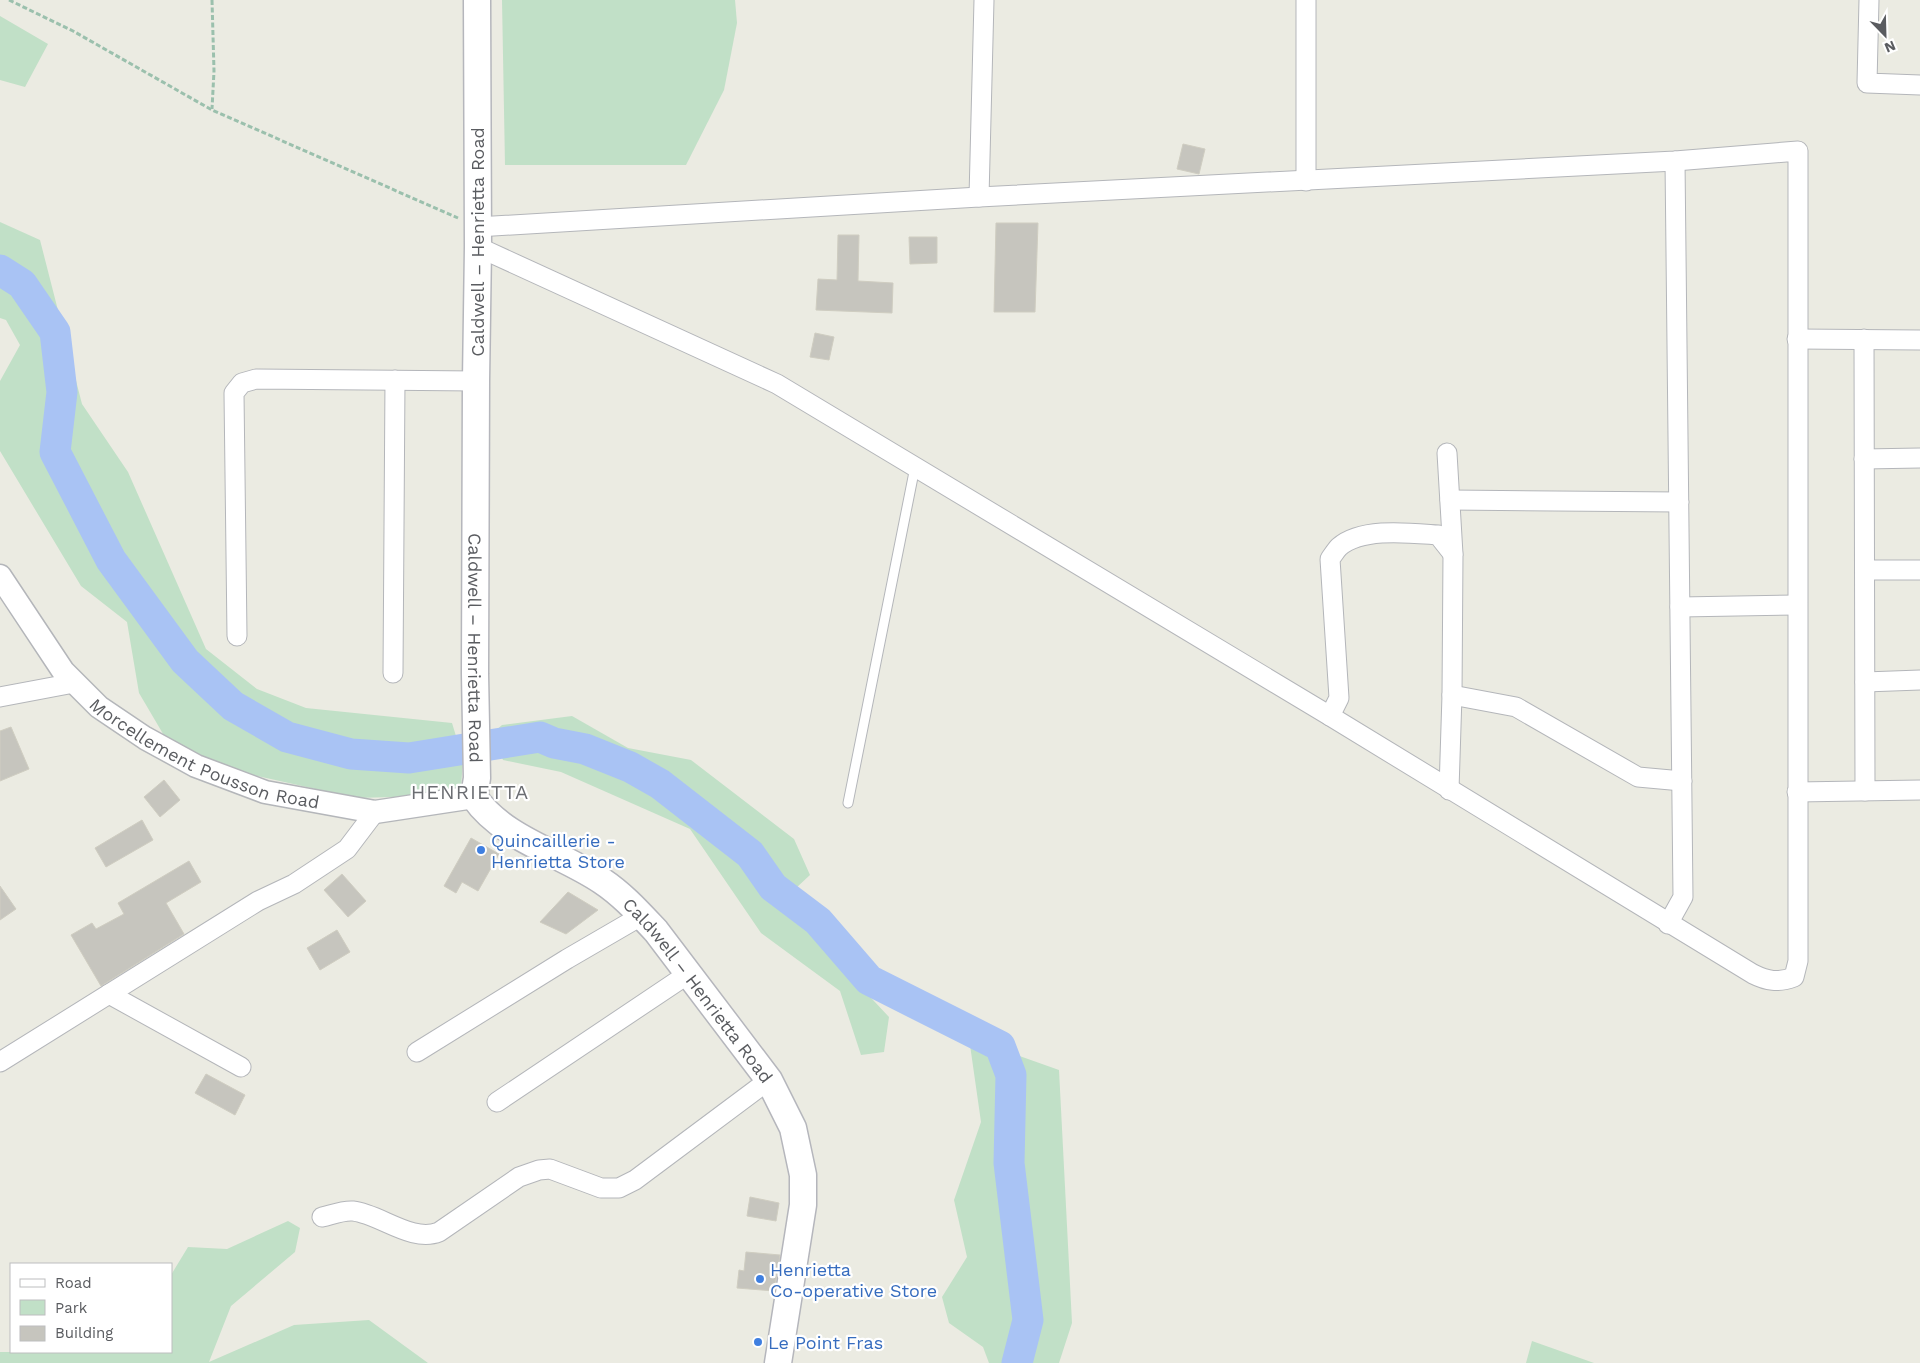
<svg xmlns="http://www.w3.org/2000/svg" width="1920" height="1363" font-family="'Work Sans',sans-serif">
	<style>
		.green { fill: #c1e0c7 }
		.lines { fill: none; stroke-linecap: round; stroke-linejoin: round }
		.river { stroke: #a9c3f4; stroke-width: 31 }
		.building { fill: #c6c5be; stroke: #cfcdc1 }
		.service-casing { stroke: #b4b6ba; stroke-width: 11 }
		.minor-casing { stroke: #b4b6ba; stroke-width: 21 }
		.tertiary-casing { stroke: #b4b6ba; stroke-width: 25 }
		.secondary-casing { stroke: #b5b6bc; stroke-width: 29 }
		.path { stroke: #9bc0ad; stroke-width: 3; stroke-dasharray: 5 2.5; stroke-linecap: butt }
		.service { stroke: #fff; stroke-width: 9 }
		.minor { stroke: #fff; stroke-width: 19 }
		.tertiary { stroke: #fff; stroke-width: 22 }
		.secondary { stroke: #fff; stroke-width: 26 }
		.shop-dot { fill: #3f7fe0; stroke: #fff; stroke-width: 2 }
		.labels { text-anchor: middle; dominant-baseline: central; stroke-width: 4.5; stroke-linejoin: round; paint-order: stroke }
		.street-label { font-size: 18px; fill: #5a5c60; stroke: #fff }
		.shop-label { font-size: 18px; fill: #366cbe; stroke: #fff; text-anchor: start }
		.quarter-label { font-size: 20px; letter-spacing: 1px; fill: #6b6d72; stroke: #fff }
	</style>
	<rect width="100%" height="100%" fill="#ebebe2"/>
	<g class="green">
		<path d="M502,0h233l2,23 -13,67 -38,75h-181z"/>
		<path d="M0,16l48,28 -23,43 -25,-7z"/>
		<path d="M0,222l40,18 42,164 46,68 78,177 51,40 49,19 146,15 11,36 -2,29 -32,8 -73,2 -148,-33 -39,-21 -30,-51 -12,-71 -46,-36 -81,-135v-70l20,-36 -14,-25 -6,-2z"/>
		<path d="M572,716l56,32 63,12 103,79 16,36 -29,27 108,115 -5,35 -23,3 -21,-64 -79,-58 -71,-104 -129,-57 -58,-12 -11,-26 10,-9z"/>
		<path d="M969,1038l90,32 13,253 -13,40h-70l-6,-16 -34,-24 -7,-26 25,-40 -13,-57 27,-78z"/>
		<path d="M288,1221l12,7 -5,24 -64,54 -22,56 85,-37 75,-5 59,43h-428v-11h171v-77l17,-28 39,2z"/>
		<path d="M1532,1341l62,22h-68z"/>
	</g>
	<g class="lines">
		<path class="river" d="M0,270l22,14 33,48 7,60 -7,60 56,108 74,101 48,45 54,31 64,17 58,4 131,-21 14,6 31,6 45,18 30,17 90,70 23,33 45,34 51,59 131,66 11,29 -2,88 19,157 -11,43"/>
	</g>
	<g class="building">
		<path d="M1183,144l22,5 -6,25 -22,-5z"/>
		<path d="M996,223h42l-3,89h-41z"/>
		<path d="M838,235h21l-1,46 35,2 -1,30 -76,-3 2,-31 19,1z"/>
		<path d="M909,237h28v26l-27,1z"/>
		<path d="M815,333l19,4 -5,23 -19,-3z"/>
		<path d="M11,727l18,42 -29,12v-50z"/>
		<path d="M164,780l16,20 -20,17 -16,-20z"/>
		<path d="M142,820l11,20 -47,27 -11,-19z"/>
		<path d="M471,838l28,16 -21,37 -16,-9 -6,11 -12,-7z"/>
		<path d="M189,861l12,21 -35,21 18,31 -83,52 -30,-51 21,-12 4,6 28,-15 -6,-11z"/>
		<path d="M342,874l24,27 -18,16 -24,-27z"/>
		<path d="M0,886l16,23 -16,11z"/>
		<path d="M568,892l30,18 -32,24 -26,-12z"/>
		<path d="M337,930l13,22 -30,18 -13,-22z"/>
		<path d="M206,1074l39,21 -10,20 -40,-22z"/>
		<path d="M750,1197l29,6 -3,18 -29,-5z"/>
		<path d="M746,1252l34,3 -6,36 -37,-3 2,-18 5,1z"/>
	</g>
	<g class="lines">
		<defs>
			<path id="service" d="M848,803l67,-336"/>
			<g id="minor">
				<path d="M1869,0l-2,83 53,2"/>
				<path d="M1306,181v-181"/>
				<path d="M979,197l5,-197"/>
				<path d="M477,227l502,-30 696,-36 123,-10v810l-4,16c-16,6 -27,4 -41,-3l-423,-258 -553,-332 -299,-137"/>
				<path d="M1797,339l123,1"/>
				<path d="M1864,339l1,452"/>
				<path d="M1447,453l6,101 -1,141 -3,95"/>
				<path d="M1864,459l56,-1"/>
				<path d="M1450,500l229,2"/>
				<path d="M1865,570h55"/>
				<path d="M1680,607l117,-2"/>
				<path d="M237,636l-3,-243 8,-10 14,-4 220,2"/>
				<path d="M393,673l2,-293"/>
				<path d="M1865,682l55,-2"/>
				<path d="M1452,695l64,12 122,70 44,4"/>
				<path d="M0,697l74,-14"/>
				<path d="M1330,716l9,-18 -9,-139c3,-4 6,-9 9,-12 23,-20 71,-14 99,-12l15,19"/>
				<path d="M1797,792l123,-2"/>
				<path d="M1668,924l15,-27 -8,-736"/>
				<path d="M109,994l132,73"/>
				<path d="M417,1052l150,-93 74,-43"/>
				<path d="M0,1062l258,-161 36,-17 53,-35 28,-37"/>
				<path d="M497,1102l191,-128"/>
				<path d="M322,1217c9,-2 21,-7 31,-6 27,3 59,32 86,21l80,-55 20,-7 11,-1 51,19h18l16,-8 134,-100"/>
			</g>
			<g id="tertiary">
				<path id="s1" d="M0,576l63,95 36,36 46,31 51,28 69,26 110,20 99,-15"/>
			</g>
			<g id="secondary">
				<path id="s2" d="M477,0l1,247 -2,134 -1,293 2,104 -3,19c30,43 87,56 128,84 21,14 37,32 54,50l113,149 24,48 10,47v30l-25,158"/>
			</g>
		</defs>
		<use href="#service" class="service-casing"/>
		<use href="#minor" class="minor-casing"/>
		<use href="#tertiary" class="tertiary-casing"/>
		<use href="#secondary" class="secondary-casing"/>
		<g class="path">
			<path d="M9,0l64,31 139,79 246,108"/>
			<path d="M212,0l2,71 -2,38"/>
		</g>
		<use href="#service" class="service"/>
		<use href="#minor" class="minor"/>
		<use href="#tertiary" class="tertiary"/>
		<use href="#secondary" class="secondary"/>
	</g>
	<g class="shop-dot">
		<circle cx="481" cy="850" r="5"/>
		<circle cx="760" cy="1279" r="5"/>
		<circle cx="758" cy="1342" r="5"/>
	</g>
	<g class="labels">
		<g class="street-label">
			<text transform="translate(477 242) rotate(-90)">Caldwell – Henrietta Road</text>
			<text stroke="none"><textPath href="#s2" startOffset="648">Caldwell – Henrietta Road</textPath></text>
			<text stroke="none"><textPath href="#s1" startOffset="282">Morcellement Pousson Road</textPath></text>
			<text stroke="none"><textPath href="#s2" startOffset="1098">Caldwell – Henrietta Road</textPath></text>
		</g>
		<g class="shop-label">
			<text x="491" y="840">Quincaillerie -<tspan x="491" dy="21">Henrietta Store</tspan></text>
			<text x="770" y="1269">Henrietta<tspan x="770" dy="21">Co-operative Store</tspan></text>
			<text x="768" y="1342">Le Point Fras</text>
		</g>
		<g class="quarter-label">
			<text x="470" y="792">HENRIETTA</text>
		</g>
	</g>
	<rect x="10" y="1263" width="162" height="90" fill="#ffffff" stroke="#bdbebf"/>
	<rect x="20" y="1279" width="25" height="8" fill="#ffffff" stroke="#bdbebf"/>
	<text x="55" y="1288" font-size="15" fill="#5a5c60">Road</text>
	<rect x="20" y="1300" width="25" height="15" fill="#c1e0c7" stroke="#bdbebf"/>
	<text x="55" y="1313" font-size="15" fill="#5a5c60">Park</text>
	<rect x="20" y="1326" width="25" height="15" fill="#c6c5be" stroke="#bdbebf"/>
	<text x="55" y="1338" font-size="15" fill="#5a5c60">Building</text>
	<g transform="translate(1885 35) rotate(157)" stroke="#ffffff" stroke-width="4" paint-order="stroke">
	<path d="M0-4L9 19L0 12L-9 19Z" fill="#5a5c60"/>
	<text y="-8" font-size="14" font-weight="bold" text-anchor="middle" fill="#5a5c60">N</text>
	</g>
</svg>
